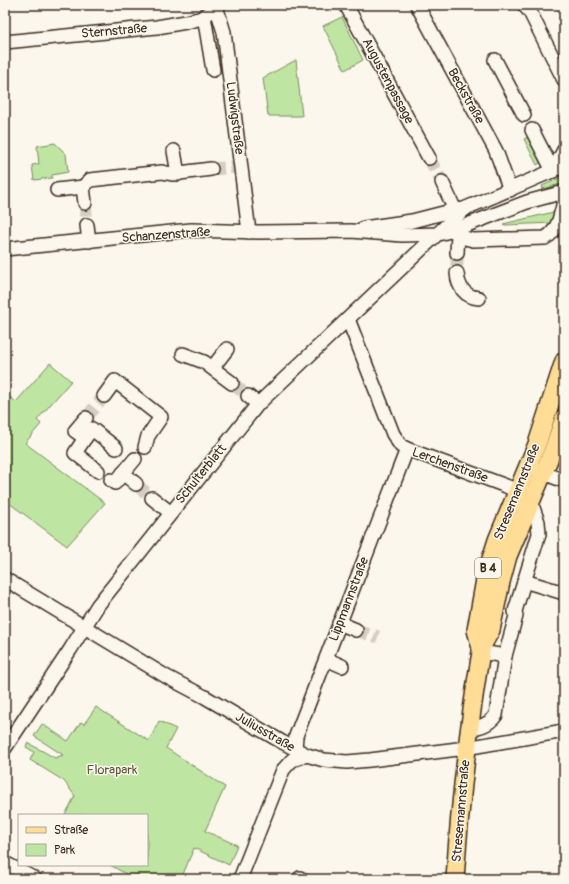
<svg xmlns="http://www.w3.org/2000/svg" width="569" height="884" font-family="Pangolin,sans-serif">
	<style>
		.green { fill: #bee6a2; stroke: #7c8860 }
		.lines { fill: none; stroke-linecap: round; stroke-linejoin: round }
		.minor-tunnel { stroke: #d5cec3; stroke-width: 13; stroke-dasharray: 13 6; stroke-linecap: butt }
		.minor-casing { stroke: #3b2a1e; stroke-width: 16 }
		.major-casing { stroke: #3b2a1e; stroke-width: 20 }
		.minor { stroke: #fbf7ec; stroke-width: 13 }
		.major { stroke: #ffdd96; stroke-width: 17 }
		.labels { text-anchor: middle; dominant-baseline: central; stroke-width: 3; stroke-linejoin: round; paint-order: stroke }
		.shield { fill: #fbf7ec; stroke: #75685c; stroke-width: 1 }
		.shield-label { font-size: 12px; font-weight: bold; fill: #3b2a1e }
		.street-label { font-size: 13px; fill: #3b2a1e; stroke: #fbf7ec }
		.park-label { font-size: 13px; fill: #5c593f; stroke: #fbf7ec }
	</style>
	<rect width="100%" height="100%" fill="#fbf7ec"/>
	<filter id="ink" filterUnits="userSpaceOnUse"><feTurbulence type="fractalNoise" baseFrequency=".025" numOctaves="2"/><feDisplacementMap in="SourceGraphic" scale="8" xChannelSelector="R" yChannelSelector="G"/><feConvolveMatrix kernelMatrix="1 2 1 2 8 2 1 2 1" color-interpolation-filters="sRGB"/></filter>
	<g filter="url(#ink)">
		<g class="green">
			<path d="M342,17l21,43 -18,10 -22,-44z"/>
			<path d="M296,60l6,56h-34l-5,-38z"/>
			<path d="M530,136l11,26 -4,3 -13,-26z"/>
			<path d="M55,143l11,11 2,18 -16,3v3l-18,2 -2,-15 7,-1 -2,-18z"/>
			<path d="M564,176v7l-21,6 -1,-3z"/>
			<path d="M558,211l-5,12 -48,2 -2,-1z"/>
			<path d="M50,363l21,18 -34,39 4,4 -16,19 80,60 -38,43 -62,-46v-107l11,9z"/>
			<path d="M96,707l53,34 10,-20 17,8 -10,19 59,39 -20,44 32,14 -8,20 -35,-17 -13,31h-46l-25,-14h37v-50h-82l10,-19 -11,-15 -34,-21 4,-8 -8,-5 2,-4 27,15 8,-3 -29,-19 8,-12 26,17 13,-19 3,2z"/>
		</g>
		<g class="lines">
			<g class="minor-tunnel">
				<path d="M429,158l13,24"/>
				<path d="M211,169l24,-2"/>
				<path d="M85,203l2,22"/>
				<path d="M457,253v20"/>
				<path d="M232,383l16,13"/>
				<path d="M86,418l18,-22"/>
				<path d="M136,484l16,14"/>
				<path d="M356,630l22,7"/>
			</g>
			<defs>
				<g id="minor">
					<path d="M346,5l83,153"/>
					<path d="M417,5l79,146 14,39"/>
					<path d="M524,5l6,7 34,68"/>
					<path d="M216,6l8,26 25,200"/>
					<path d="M204,16l9,54"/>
					<path d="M5,42l152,-15 29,-5 16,-4 9,-7 6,-6"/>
					<path d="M495,60l29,55"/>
					<path d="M532,130l21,41"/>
					<path d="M174,151l4,23"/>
					<path d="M553,171l11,-21"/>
					<path d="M442,182l13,28"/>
					<path d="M57,190l26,-3"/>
					<path d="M85,203l-2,-16 7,-7 72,-8 10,2 39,-5"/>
					<path d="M87,225l2,16"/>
					<path d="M364,228l48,-7 43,-11 10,-1"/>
					<path d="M454,230l7,7 12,3 72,-2c13,-6 16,-24 19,-37"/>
					<path d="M5,249l186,-19 68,2 92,-1 51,4 36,-1 16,-4 73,-28 37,-10"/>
					<path d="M457,253l1,-19"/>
					<path d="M457,273c1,14 8,24 22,25"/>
					<path d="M348,319l45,115 8,12 6,3 99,37 11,5 5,9"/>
					<path d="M183,354l21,8 28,21"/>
					<path d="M213,367l14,-18"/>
					<path d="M104,396l11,-15 46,36 -13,19 -3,11"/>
					<path d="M248,396l10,8"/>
					<path d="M86,418l-11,13 10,7 -10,15 23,18"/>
					<path d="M85,438l7,-9 24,19"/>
					<path d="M536,470l28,11"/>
					<path d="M123,473l13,11"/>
					<path d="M111,480l4,3 20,-24"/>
					<path d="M152,498l19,15"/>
					<path d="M5,579l162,98 38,20 77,45 25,13 17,5 23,2 23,-2 96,-12 98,-17"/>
					<path d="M524,581l40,12"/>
					<path d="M339,623l17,7"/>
					<path d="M481,652l24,4"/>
					<path d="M326,659l16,7"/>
					<path d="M468,729c12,-2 21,-4 28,-14l9,-59 11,-40 -1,-5 24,-77 -1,-12 -7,-20"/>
					<path d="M5,748l65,-98 28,-45 160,-201 192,-182 16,-14 98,-42"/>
					<path d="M295,749l1,-13 111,-287"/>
					<path d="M5,863l30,16"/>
					<path d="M240,879l43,-109 9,-10 15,-5"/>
					<path d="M300,879v-1"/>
				</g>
				<g id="major">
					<path d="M481,648l10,-18 10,-48 7,-26 45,-106 11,-32"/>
					<path d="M455,879c5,-76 13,-151 26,-227v-4l-5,-18 10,-56 11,-34 40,-96 27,-83"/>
				</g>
			</defs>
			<use href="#minor" class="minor-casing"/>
			<use href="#major" class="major-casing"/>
			<use href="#minor" class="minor"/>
			<use href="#major" class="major"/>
		</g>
	</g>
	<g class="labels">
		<rect class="shield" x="475" y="558" width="26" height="20" rx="3"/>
		<g class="shield-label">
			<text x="488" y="568">B 4</text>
		</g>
		<g class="street-label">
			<text transform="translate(114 31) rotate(-5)">Sternstraße</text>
			<text transform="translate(388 81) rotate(62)">Augustenpassage</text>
			<text transform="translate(466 96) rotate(61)">Beckstraße</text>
			<text transform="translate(235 118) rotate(83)">Ludwigstraße</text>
			<text transform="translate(166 235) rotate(-4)">Schanzenstraße</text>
			<text transform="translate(450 465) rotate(20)">Lerchenstraße</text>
			<text transform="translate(201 474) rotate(-51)">Schulterblatt</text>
			<text transform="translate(517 492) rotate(-68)">Stresemannstraße</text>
			<text transform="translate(349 599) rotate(-69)">Lippmannstraße</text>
			<text transform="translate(265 732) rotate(30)">Juliusstraße</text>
			<text transform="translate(461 811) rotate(-85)">Stresemannstraße</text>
		</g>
		<g class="park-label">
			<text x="112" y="770">Florapark</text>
		</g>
	</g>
	<rect width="569" height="884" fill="none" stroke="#fbf7ec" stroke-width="20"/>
	<rect x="10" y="10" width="549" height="864" fill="none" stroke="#3b2a1e" stroke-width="1.5" filter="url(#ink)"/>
	<rect x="18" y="814" width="130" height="52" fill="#fbf7ec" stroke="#aea59a"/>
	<rect x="26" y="827" width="20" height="6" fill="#ffdd96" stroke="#aea59a"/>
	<text x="54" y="834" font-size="12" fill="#3b2a1e">Straße</text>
	<rect x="26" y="844" width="20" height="12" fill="#bee6a2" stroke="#aea59a"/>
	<text x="54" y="854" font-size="12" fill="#3b2a1e">Park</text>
</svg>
